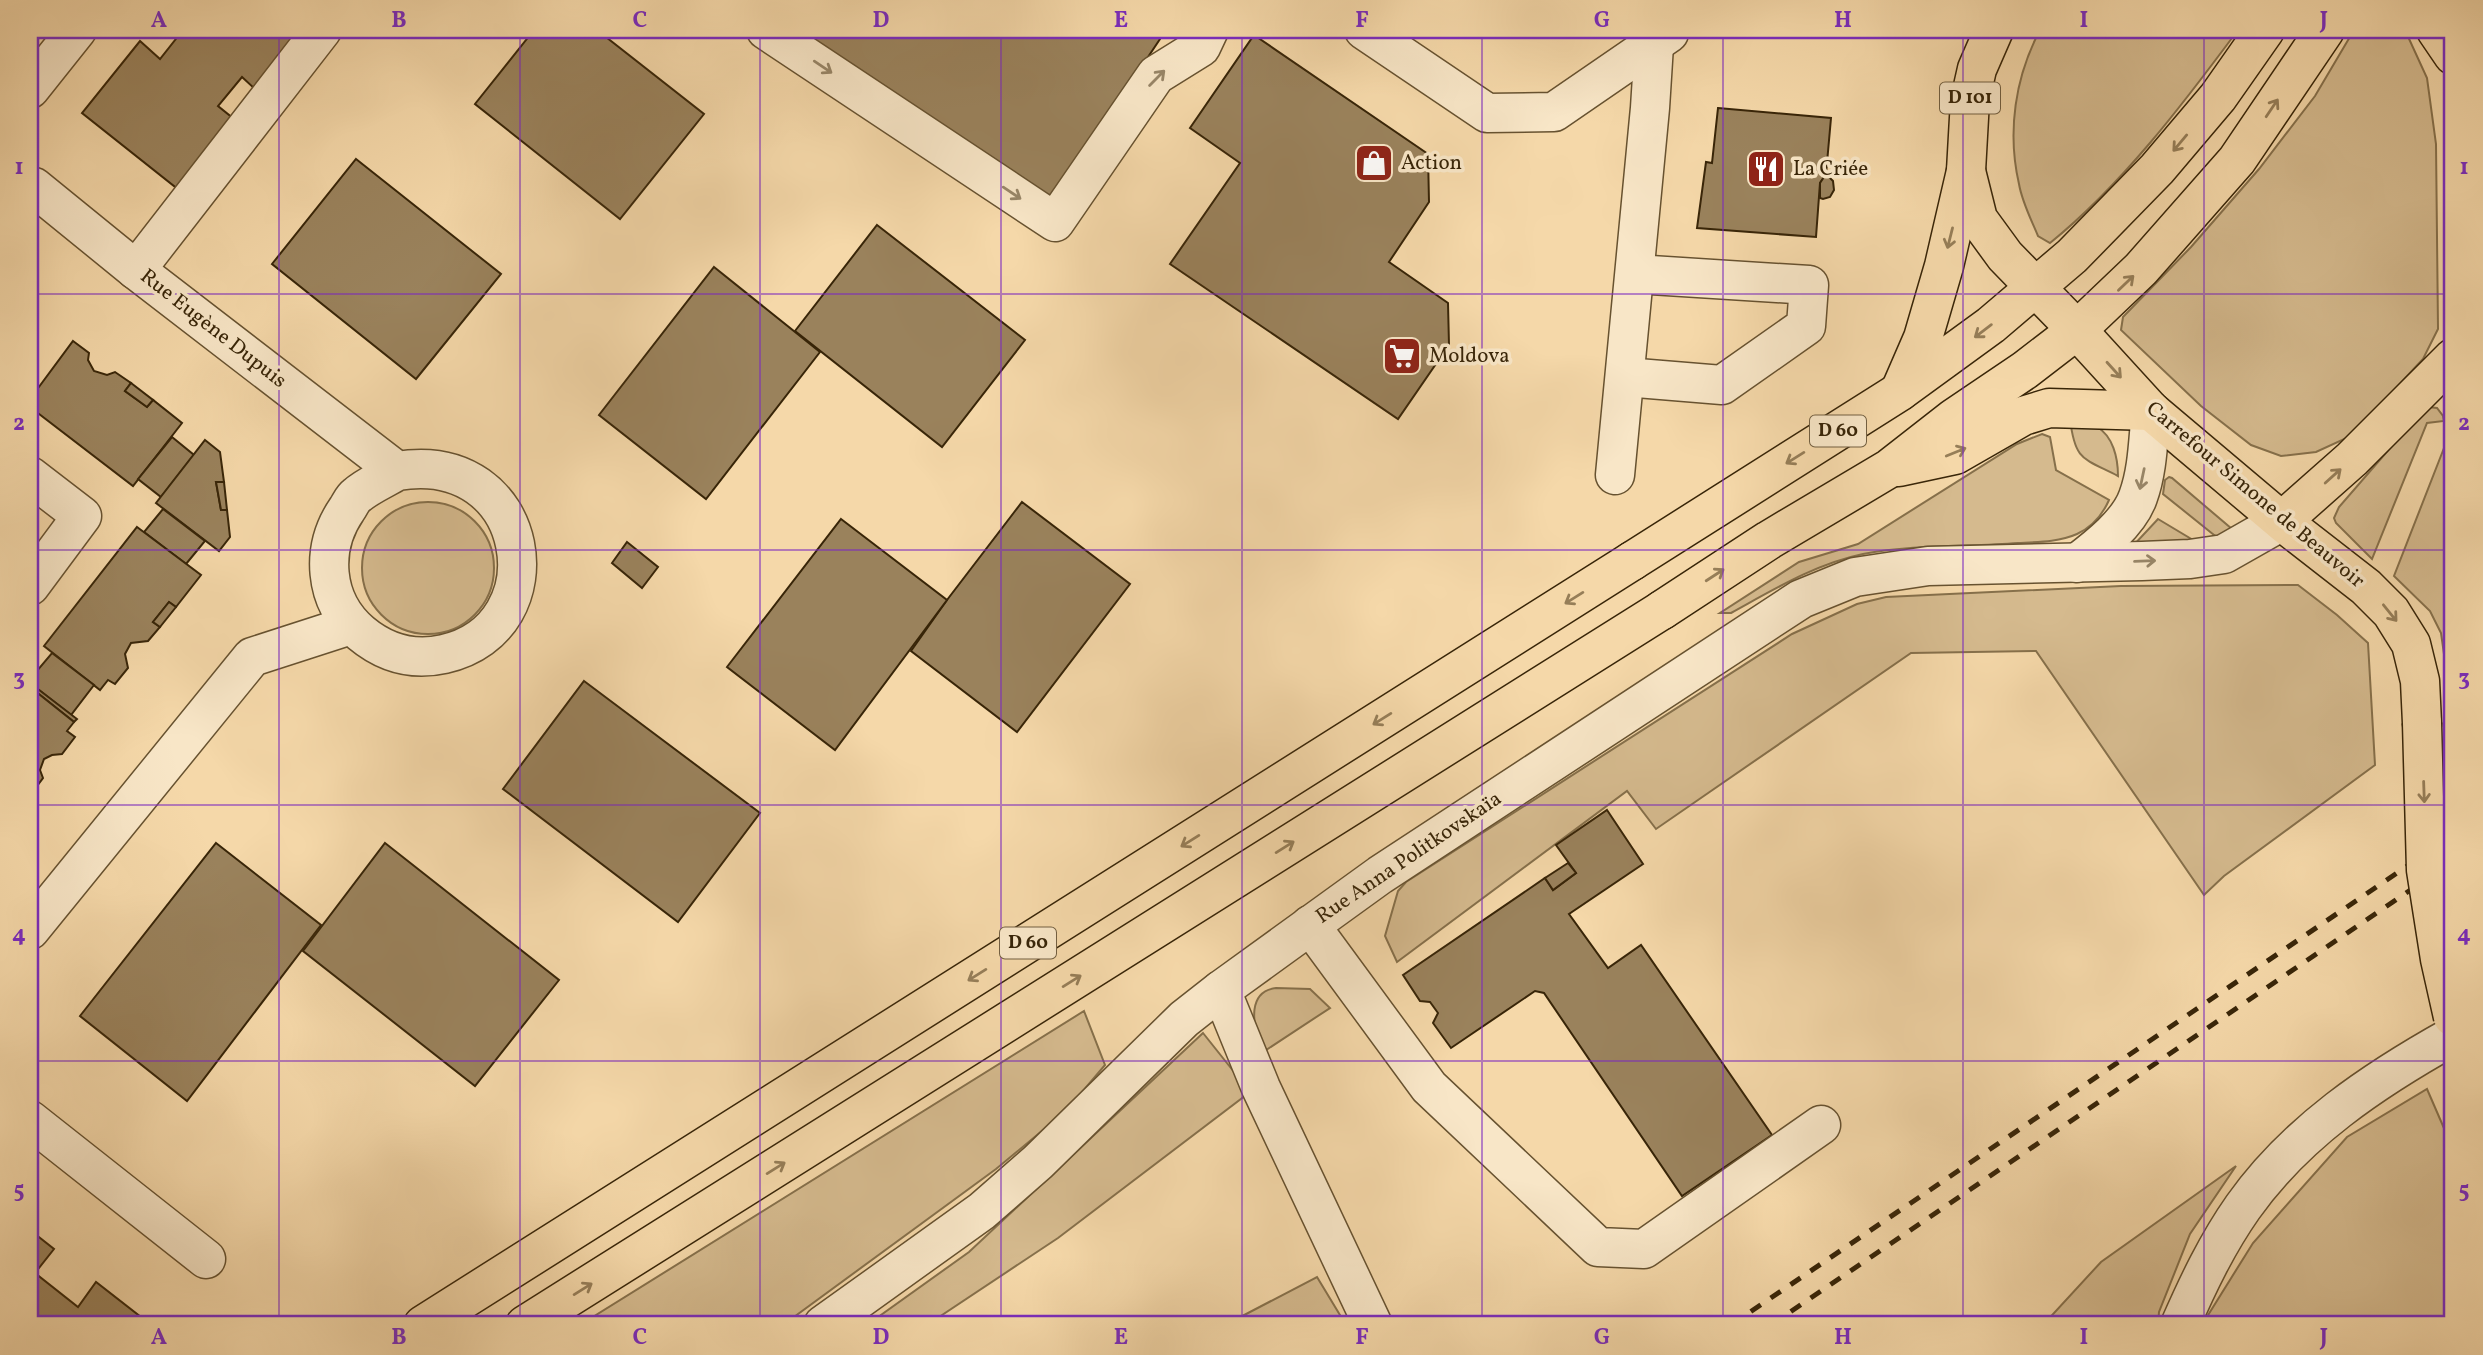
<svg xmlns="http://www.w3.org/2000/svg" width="2483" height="1355" font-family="Vollkorn,serif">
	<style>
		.green { fill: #d5ba8e; stroke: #86704b; stroke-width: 2 }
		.building { fill: #9a825c; stroke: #382508; stroke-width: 2 }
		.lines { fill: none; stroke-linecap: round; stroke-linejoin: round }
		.minor-casing { stroke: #675230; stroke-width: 41 }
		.major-casing { stroke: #382508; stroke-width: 41 }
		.highway-casing { stroke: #382508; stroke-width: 41 }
		.minor { stroke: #f8e6c7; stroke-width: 38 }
		.major { stroke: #f5d8a9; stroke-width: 38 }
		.highway { stroke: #f5d8a9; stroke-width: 38 }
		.rail { stroke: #382508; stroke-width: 5; stroke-dasharray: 12 12; stroke-linecap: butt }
		.major-bridge-casing { stroke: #382508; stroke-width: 41; stroke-linecap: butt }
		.major-bridge { stroke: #f5d8a9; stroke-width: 38 }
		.oneway { stroke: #988668 }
		.oneway2 { stroke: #967e58 }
		.grid { fill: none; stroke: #7b2cbf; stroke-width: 2; stroke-opacity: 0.55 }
		.labels { text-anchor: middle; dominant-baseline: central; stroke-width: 7; stroke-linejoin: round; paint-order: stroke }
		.shield { fill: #f8e6c7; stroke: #725f41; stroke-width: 2 }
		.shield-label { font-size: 19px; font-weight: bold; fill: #382508 }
		.poi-label { font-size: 21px; fill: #382508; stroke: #f8e6c7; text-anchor: start }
		.street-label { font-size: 21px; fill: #382508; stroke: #f8e6c7 }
		.neatline { fill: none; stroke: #7b2cbf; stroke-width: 2.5 }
		.grid-label { font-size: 23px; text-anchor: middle; font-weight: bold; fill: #7b2cbf }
	</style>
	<rect width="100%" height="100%" fill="#f5d8a9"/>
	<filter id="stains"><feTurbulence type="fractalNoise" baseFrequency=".00286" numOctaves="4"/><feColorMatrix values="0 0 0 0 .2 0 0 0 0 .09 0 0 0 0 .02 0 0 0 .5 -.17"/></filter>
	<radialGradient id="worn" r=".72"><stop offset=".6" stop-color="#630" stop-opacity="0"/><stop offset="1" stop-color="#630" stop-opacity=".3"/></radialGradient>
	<g class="green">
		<path d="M2040,30h198c-55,74 -116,155 -188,213l-12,-7c-7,-17 -16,-34 -19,-52 -12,-52 -4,-107 21,-154z"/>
		<path d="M2354,30h51l22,48 9,66 2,185 -15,30 -72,77 -35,16 -35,4 -30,-11 -50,-39 -80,-76 2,-13 68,-70 68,-78 56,-73z"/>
		<path d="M2428,407l9,1 6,8 1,5 -17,2 -55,136 -36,-36 -2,-5 5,-11 85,-98z"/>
		<path d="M2070,419c8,2 19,3 27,8 16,9 21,31 21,49 -35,-18 -43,-15 -48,-57z"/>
		<path d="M2042,434l8,3 6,33 53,30c-7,16 -17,27 -32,34 -18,8 -39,8 -59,9 -51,4 -104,1 -155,11 -48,10 -90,36 -132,59h-11l79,-51 59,-18 159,-100z"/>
		<path d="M2444,448l9,99v122l-7,-1 -5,-35 -11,-22 -36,-35z"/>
		<path d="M2169,477l3,1 60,51 -13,10 -56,-45 2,-14z"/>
		<circle cx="428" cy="568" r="66"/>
		<path d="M2158,519l40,24 -68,6z"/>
		<path d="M2298,585l39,30 31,28 7,122 -151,111 -20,19 -168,-244 -125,2 -255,176 -29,-38 -230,171 -12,-26 13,-45 8,-9 386,-248 65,-30 29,-7 235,-11z"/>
		<path d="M1276,988l34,1 20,19 -70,46c-4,-22 -17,-62 16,-66z"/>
		<path d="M1084,1011l21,54 -39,46 -70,58 -213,156h-203z"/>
		<path d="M1203,1033l47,59 -192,146 -131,87h-60l102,-73z"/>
		<path d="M2427,1089l26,60v176h-248v-5l48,-77 94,-106z"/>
		<path d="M2236,1166l-46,68 -31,78 -1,13h-115l58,-63z"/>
		<path d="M1317,1277l29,48h-121l2,-1z"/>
	</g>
	<g class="building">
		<path d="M183,30h122l-49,60 -14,-13 -24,29 16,13 -55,71 -97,-77 58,-72 20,18z"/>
		<path d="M534,30h63l107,84 -84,105 -145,-115z"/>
		<path d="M794,30h372l-114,171z"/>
		<path d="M1254,35l174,119 1,48 -40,60 59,41 1,42 -51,74 -228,-155 70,-101 -50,-35z"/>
		<path d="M1718,108l113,10 -5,56 -6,9 -4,54 -119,-9 9,-66 6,1z"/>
		<path d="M356,159l145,115 -85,105 -144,-115z"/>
		<path d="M1826,174l7,7 1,9 -4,7 -7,2 -3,-1v-15z"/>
		<path d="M877,225l148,115 -83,107 -147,-116z"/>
		<path d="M714,267l106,85 -114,147 -107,-84z"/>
		<path d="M73,341l16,12 -1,7 6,11 13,4 8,-3 16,11 -6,8 22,16 6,-7 29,23 -49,63 -103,-79v-8z"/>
		<path d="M131,383l22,17 -6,7 -22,-16z"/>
		<path d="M172,437l22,18 -33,42 -23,-18z"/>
		<path d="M205,440l15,12 4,30h-8l5,28h6l3,27 -11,14 -63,-48z"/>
		<path d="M216,482h8l3,28h-6z"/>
		<path d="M1022,502l108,82 -113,148 -106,-81 36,-51z"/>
		<path d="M163,509l42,32 -19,23 -42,-32z"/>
		<path d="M841,519l106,81 -112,150 -108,-83z"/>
		<path d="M137,527l64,48 -25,32 -7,-5 -16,20 7,5 -12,14 -17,2 -6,11 3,14 -13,16 -7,-4 -8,10 -56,-44z"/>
		<path d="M627,542l31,25 -16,21 -30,-25z"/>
		<path d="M169,602l7,5 -16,20 -7,-5z"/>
		<path d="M52,653l42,32 -23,30 -41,-32v-4z"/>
		<path d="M584,681l176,132 -82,109 -175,-133z"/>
		<path d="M30,683l47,36 -3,3 -44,-35z"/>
		<path d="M30,687l44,35 -7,9 8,6 -13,17 -10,1 -8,4 -4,11 3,8 -12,16z"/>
		<path d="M1607,810l36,54 -74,50 39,54 33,-23 131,190 -90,61 -138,-203 -9,-2 -84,57 -18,-25 5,-10 -8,-11 -10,-1 -17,-26 142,-97 8,12 23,-17 -20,-28z"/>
		<path d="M216,843l105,82 -134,176 -107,-85z"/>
		<path d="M385,843l174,137 -84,106 -172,-135z"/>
		<path d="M1568,863l8,10 -23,17 -8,-12z"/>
		<path d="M30,1230l24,19 -19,24 43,34 18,-25 50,39 -3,4h-113z"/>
	</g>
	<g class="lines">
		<defs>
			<g id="minor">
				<path d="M766,30l289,192 101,-147 45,-28 8,-17"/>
				<path d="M1364,30l123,83 67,-1 115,-79"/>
				<path d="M30,89l47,-59"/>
				<path d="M30,186l4,1 102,83 261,201c136,-23 163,157 47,183 -31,7 -59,-1 -83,-21 -38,-32 -41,-85 -14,-124 3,-4 5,-10 9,-13 11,-10 28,-17 41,-25"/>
				<path d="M136,270l186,-240"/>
				<path d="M1625,377l97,8 84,-59 3,-41 -174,-11"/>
				<path d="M1615,475l35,-367 4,-63 -7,-15"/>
				<path d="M30,476l52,40 -52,70"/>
				<path d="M2077,563c21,-16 52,-40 61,-66 10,-27 10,-58 13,-86"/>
				<path d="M1310,925l119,162 169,160 46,2 177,-124"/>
				<path d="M30,930l222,-273 99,-32"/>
				<path d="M1221,990l40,98 112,237"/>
				<path d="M30,1120l176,139"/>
				<path d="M823,1325l159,-114 56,-49 146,-143 37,-29 159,-115 421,-276 54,-22 73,-11 214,-5 48,-2 34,-5 58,-33"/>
				<path d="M2180,1325c18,-41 37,-81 63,-118 53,-75 131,-127 210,-171"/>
			</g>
			<g id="major">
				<path d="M2436,30l17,25"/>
				<path d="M1966,171l12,48 27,37 72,74 74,81 134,113 81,63 25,25 20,32 9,37 2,42"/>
				<path d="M1900,391l23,-53 21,-72 22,-95 4,-71 7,-31 17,-39"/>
				<path d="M1899,467l56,-12 68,-39 26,-8 102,3"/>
				<path d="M2282,521l70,-62 101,-101"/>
				<path d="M1632,561l267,-169 92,-67 81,-69 85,-87 61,-72 47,-67"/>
				<path d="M1662,610l107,-70 121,-72 64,-50 71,-48 52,-40 64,-61 96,-109 88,-130"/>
			</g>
			<g id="highway">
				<path d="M423,1325l1209,-764"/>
				<path d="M525,1325l1137,-715"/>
			</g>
		</defs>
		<use href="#minor" class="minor-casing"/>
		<use href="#major" class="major-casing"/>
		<use href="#highway" class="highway-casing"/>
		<use href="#minor" class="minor"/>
		<use href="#major" class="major"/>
		<use href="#highway" class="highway"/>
		<g class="rail">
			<path d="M1731,1325l722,-490"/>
			<path d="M1771,1325l682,-464"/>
		</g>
		<defs>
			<path id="major-bridge" d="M2422,723l4,147 14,89 13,58"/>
		</defs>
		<use href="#major-bridge" class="major-bridge-casing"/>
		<use href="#major-bridge" class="major-bridge"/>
	</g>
	<defs><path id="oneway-shaft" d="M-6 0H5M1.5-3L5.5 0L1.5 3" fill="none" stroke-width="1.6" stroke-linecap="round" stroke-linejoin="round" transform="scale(1.75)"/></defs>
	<g class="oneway">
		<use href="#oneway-shaft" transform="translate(823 67) rotate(34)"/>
		<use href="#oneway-shaft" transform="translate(1157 78) rotate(-45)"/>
		<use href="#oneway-shaft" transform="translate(1012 193) rotate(34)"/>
		<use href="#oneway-shaft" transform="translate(2142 479) rotate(102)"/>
		<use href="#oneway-shaft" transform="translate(2145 561) rotate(-2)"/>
	</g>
	<g class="oneway2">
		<use href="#oneway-shaft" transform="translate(2272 108) rotate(-56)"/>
		<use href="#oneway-shaft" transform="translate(2180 143) rotate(130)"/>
		<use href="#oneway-shaft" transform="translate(1950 238) rotate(104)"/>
		<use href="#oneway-shaft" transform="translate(2126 283) rotate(-44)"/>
		<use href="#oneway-shaft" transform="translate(1983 331) rotate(143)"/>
		<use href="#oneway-shaft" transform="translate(2114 370) rotate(48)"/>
		<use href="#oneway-shaft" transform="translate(1956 452) rotate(-22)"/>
		<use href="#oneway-shaft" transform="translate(1795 458) rotate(148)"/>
		<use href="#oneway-shaft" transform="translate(2333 476) rotate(-42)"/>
		<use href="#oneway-shaft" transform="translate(1715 575) rotate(-33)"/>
		<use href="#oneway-shaft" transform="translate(1574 598) rotate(148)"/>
		<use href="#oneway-shaft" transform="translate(2390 613) rotate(51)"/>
		<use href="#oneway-shaft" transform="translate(1382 719) rotate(148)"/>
		<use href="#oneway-shaft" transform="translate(2424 792) rotate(88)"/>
		<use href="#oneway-shaft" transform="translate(1190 841) rotate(148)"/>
		<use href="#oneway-shaft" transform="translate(1285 847) rotate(-32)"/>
		<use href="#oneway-shaft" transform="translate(977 975) rotate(148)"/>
		<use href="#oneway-shaft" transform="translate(1072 981) rotate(-32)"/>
		<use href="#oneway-shaft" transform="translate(776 1168) rotate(-32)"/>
		<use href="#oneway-shaft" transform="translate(583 1289) rotate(-32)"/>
	</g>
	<path class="grid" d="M279,30v1295M520,30v1295M760,30v1295M1001,30v1295M1242,30v1295M1482,30v1295M1723,30v1295M1963,30v1295M2204,30v1295M30,294h2423M30,550h2423M30,805h2423M30,1061h2423"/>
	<defs>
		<symbol id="shop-square" viewBox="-11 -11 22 22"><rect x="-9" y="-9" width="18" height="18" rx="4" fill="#8f2418" stroke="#f8e6c7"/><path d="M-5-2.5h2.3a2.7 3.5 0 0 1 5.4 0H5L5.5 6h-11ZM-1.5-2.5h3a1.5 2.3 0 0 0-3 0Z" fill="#fff"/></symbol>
		<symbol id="restaurant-square" viewBox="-11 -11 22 22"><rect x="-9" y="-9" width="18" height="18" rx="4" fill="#8f2418" stroke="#f8e6c7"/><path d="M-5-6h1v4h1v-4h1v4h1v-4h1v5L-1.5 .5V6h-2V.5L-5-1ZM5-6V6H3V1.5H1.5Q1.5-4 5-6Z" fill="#fff"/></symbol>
		<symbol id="supermarket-square" viewBox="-11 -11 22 22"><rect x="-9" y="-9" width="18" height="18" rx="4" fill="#8f2418" stroke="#f8e6c7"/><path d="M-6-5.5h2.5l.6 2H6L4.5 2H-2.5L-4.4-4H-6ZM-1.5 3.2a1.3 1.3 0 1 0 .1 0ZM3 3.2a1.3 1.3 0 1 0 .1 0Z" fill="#fff"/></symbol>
	</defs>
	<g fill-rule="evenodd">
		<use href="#shop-square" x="1352" y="141" width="44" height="44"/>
		<use href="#restaurant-square" x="1744" y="147" width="44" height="44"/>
		<use href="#supermarket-square" x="1380" y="334" width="44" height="44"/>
	</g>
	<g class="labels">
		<g class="shield">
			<rect x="1940" y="82.5" width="60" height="31" rx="5"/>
			<rect x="1810" y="415.5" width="56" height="31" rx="5"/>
			<rect x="1000" y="927.5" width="56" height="31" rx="5"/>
		</g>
		<g class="shield-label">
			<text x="1970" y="98">D 101</text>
			<text x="1838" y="431">D 60</text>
			<text x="1028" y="943">D 60</text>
		</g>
		<g class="poi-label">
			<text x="1401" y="163">Action</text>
			<text x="1793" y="169">La Criée</text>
			<text x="1429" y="356">Moldova</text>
		</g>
		<g class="street-label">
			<text transform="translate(213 329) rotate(38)">Rue Eugène Dupuis</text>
			<text transform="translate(2255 495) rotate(40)">Carrefour Simone de Beauvoir</text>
			<text transform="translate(1409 858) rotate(-34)">Rue Anna Politkovskaïa</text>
		</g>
	</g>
	<rect width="2483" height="1355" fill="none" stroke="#f5d8a9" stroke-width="77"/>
	<rect x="38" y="38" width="2406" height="1278" class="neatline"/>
	<g class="grid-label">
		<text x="159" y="27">A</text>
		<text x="399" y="27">B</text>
		<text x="640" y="27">C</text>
		<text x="881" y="27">D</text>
		<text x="1121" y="27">E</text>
		<text x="1362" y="27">F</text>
		<text x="1602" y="27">G</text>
		<text x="1843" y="27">H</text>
		<text x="2084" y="27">I</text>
		<text x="2324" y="27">J</text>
		<text x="19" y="174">1</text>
		<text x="2464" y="174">1</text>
		<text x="19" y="430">2</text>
		<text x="2464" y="430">2</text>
		<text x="19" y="685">3</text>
		<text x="2464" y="685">3</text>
		<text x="19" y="941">4</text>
		<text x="2464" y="941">4</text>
		<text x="19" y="1197">5</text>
		<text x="2464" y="1197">5</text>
		<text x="159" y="1344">A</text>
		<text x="399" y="1344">B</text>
		<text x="640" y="1344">C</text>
		<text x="881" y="1344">D</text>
		<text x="1121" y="1344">E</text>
		<text x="1362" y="1344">F</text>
		<text x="1602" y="1344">G</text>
		<text x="1843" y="1344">H</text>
		<text x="2084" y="1344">I</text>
		<text x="2324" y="1344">J</text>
	</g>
	<rect width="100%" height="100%" filter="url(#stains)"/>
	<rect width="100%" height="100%" fill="url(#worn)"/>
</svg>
